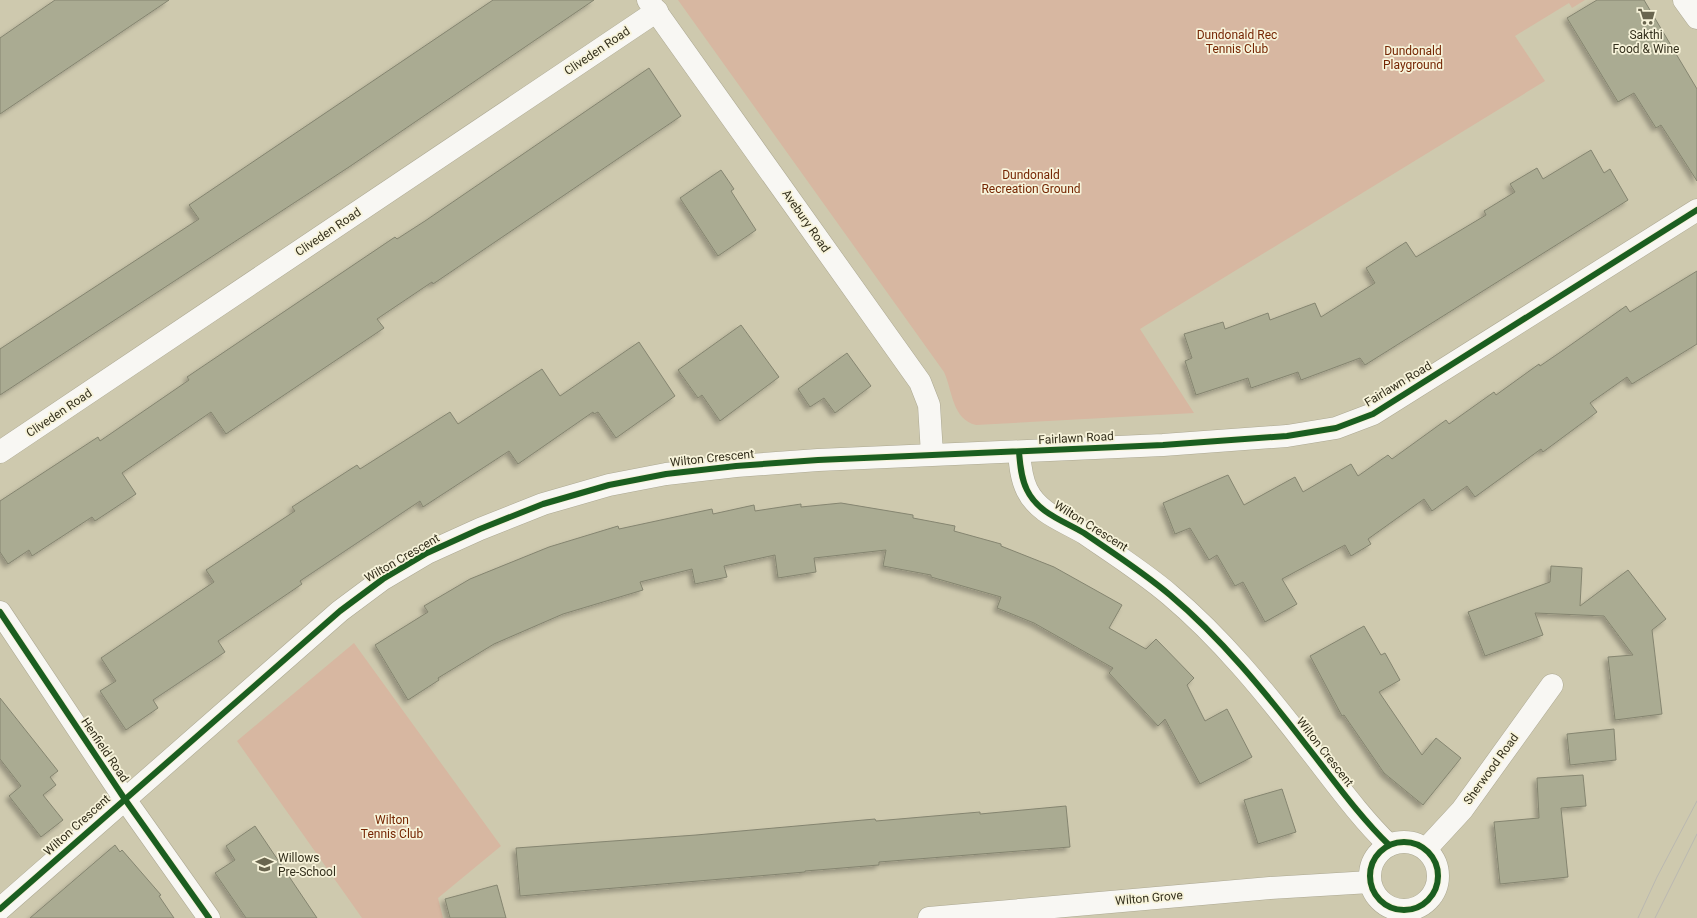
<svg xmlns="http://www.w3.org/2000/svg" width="1697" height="918" font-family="Roboto,sans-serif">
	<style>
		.green { fill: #d7b7a1 }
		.building { fill: #aaab92; stroke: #858570; filter: url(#shadow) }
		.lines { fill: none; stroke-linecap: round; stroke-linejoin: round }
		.street-casing { stroke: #aca892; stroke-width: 23 }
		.street { stroke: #f8f7f3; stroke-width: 22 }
		.tram { stroke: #bab8b1; stroke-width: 1 }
		.cycleway-casing { stroke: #f7f3da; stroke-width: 8 }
		.cycleway { stroke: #1b5e20; stroke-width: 6 }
		.labels { text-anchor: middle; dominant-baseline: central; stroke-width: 3.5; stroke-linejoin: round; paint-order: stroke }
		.park-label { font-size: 12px; fill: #752603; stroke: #f7f3da }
		.poi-label { font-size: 12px; fill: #332f1c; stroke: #f7f3da }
		.street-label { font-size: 12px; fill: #332f1c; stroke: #f7f3da }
	</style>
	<defs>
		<filter id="shadow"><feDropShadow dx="-3.5" dy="3.5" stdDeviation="2" flood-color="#0004"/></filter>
	</defs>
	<rect width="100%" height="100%" fill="#cec9ae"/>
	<g class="green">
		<path d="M678,0h907l-13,8 -3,-5 -54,33 30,45 -405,248 54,84 -218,12c-24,-6 -23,-33 -32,-53z"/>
		<path d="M354,643l147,203 -63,52 5,20h-81l-125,-177z"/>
	</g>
	<g class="building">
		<path d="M55,0h114l-169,114v-76z"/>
		<path d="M493,0h101l-245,167 -349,228v-46l199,-130 -10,-14z"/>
		<path d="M1597,0h47l53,89v92l-36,-56 -5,3 -22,-35 -16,9 -51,-84z"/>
		<path d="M649,68l32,48 -248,168 -1,-2 -55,37 7,9 -158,106 -15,-22 -89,61 14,21 -41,27 -3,-4 -60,39 -3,-6 -21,14 -8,-12v-51l98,-64 2,4 89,-61 -2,-3 208,-140 2,2 28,-18z"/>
		<path d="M1591,150l13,23 6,-4 18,31 -263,165 -5,-7 -59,22 -3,-8 -47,16 -3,-10 -52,17 -11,-34 7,-3 -8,-24 39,-12 2,7 43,-16 2,7 45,-17 6,14 54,-34 -9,-15 40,-26 10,15 70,-42 -2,-4 31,-19 -5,-8 27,-16 6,11z"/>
		<path d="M721,170l13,19 -3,2 25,39 -38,26 -38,-58z"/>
		<path d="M1697,271v73l-65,40 -5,-7 -37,26 7,9 -54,40 -2,-3 -66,48 -8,-11 -35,25 -8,-12 -56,40 3,5 -20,12 -6,-11 -63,34 15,25 -32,18 -22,-40 -8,4 -18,-31 -8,5 -19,-32 -15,6 -12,-31 65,-28 16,30 51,-28 8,15 48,-28 7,12 30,-21 4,4 54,-39 3,4 45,-32 2,3 43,-31 1,2 22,-15 64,-45 4,6z"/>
		<path d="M741,325l38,52 -59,44 -18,-26 -4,3 -20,-28z"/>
		<path d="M639,342l36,54 -59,42 -18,-26 -4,2 -1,-2 -75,52 -9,-13 -86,56 -3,-6 -120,80 2,3 -84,57 7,11 -72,48 5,8 -32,22 -26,-39 16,-10 -15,-23 113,-76 -8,-12 89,-59 -3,-4 65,-42 3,4 90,-57 8,12 84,-55 18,27z"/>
		<path d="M847,353l24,33 -36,27 -11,-15 -14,9 -12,-18z"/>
		<path d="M841,503l72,12v3l42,8 -1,5 47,13v2l53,21 68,38 -13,23 37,21 10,-10 38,39 -7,7 18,36 22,-12 25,48 -52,27 -35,-65 -7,7 -49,-53 4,-5 -79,-45 -37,-15 4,-11 -70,-20v-2l-48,-9 3,-16 -72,8 2,14 -38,6 -3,-23 -51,11 3,11 -32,7 -3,-15 -52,13 3,8 -80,24 -69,30 -56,34 1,2 -31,20 -33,-55 53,-33 -4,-6 46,-27 79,-32 69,-21 1,3 93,-20 1,5 41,-9 1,6 46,-7v3z"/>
		<path d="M1551,566l31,2 -2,38 48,-36 38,49 -14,11 10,84 -47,6 -7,-63 25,-2 -29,-39 -69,-3 8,22 -58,21 -17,-44 82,-30z"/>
		<path d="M1364,626l17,29 4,-2 15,27 -21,12 43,63 14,-17 25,20 -38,47 -39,-32 -40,-58 -2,1 -32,-60z"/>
		<path d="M0,698l58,73 -8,6 6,8 -13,10 20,25 -22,17 -32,-41 12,-10 -21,-27z"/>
		<path d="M1614,729l2,31 -46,5 -3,-31z"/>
		<path d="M1583,775l3,31 -25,2 7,69 -68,7 -6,-62 45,-4 -2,-40z"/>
		<path d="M1282,789l14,43 -38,12 -14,-44z"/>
		<path d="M1066,806l4,41 -191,15v3l-74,6v1l-285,24 -4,-48 180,-13 179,-16 1,2 104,-9v2z"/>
		<path d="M255,826l62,92h-71l-31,-45 20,-13 -9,-14z"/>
		<path d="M115,845l5,7 2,-2 39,45 -2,1 15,22h-144z"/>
		<path d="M497,885l9,33h-56l-5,-19z"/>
	</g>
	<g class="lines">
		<defs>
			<g id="street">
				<path d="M648,0l272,382 9,23 3,49"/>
				<path d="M1684,0l13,18"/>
				<path d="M0,452l657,-441"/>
				<path d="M1019,452c1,12 2,26 8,38 11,23 37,31 57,43 29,20 59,39 86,62 51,43 95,97 136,150 27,34 52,70 83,100"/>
				<path d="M0,612l124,186 85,120"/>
				<circle cx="1404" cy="876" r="34"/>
				<path d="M1426,849l36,-39 90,-125"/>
				<path d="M0,909l340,-298 43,-32 44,-26 53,-24 63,-25 66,-19 57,-11 70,-8 82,-6 345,-15 124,-9 49,-8 37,-14 324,-204"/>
				<path d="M929,918l341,-30 100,-6"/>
			</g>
		</defs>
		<use href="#street" class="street-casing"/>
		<use href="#street" class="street"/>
		<g class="tram">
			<path d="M1638,918l19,-41 40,-76"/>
			<path d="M1655,918l42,-84"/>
		</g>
		<defs>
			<g id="cycleway">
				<path d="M1019,452c1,12 2,26 8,38 11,23 37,31 57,43 29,20 59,39 86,62 51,43 95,97 136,150 27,34 52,70 83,100"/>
				<path d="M0,612l124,186 85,120"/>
				<circle cx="1404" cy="876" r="34"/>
				<path d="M0,909l340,-298 43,-32 44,-26 53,-24 63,-25 66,-19 57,-11 70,-8 82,-6 345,-15 124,-9 49,-8 37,-14 324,-204"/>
			</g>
		</defs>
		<use href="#cycleway" class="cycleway-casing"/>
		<use href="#cycleway" class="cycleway"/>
	</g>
	<defs>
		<symbol id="supermarket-bare" viewBox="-9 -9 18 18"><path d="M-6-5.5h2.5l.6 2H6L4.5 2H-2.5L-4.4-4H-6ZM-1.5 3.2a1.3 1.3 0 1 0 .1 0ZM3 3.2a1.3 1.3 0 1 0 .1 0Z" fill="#69654f" stroke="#f7f3da" stroke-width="2.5" paint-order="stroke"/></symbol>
		<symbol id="school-bare" viewBox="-9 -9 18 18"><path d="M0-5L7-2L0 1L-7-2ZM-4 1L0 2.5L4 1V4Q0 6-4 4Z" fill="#69654f" stroke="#f7f3da" stroke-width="2.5" paint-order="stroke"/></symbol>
	</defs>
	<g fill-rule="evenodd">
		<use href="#supermarket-bare" x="1634" y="4" width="25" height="25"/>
		<use href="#school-bare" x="252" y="852" width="25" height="25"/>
	</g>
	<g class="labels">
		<g class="park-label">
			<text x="1237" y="35">Dundonald Rec<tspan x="1237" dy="14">Tennis Club</tspan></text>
			<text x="1413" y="51">Dundonald<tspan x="1413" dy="14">Playground</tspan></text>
			<text x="1031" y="175">Dundonald<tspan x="1031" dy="14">Recreation Ground</tspan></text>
			<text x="392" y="820">Wilton<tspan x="392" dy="14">Tennis Club</tspan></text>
		</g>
		<g class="poi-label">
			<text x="1646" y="35">Sakthi<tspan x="1646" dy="14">Food &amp; Wine</tspan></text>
			<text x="278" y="858" text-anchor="start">Willows<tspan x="278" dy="14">Pre-School</tspan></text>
		</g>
		<g class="street-label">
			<text transform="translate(597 51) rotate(-34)">Cliveden Road</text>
			<text transform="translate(806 221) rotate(55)">Avebury Road</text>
			<text transform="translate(328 232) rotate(-34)">Cliveden Road</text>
			<text transform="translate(1398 384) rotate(-31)">Fairlawn Road</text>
			<text transform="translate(59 413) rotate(-34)">Cliveden Road</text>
			<text transform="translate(1076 438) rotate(-3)">Fairlawn Road</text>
			<text transform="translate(712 458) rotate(-6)">Wilton Crescent</text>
			<text transform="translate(1091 526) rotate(32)">Wilton Crescent</text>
			<text transform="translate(402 558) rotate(-30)">Wilton Crescent</text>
			<text transform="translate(105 750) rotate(56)">Henfield Road</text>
			<text transform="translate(1325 752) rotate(52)">Wilton Crescent</text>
			<text transform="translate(1491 769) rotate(-54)">Sherwood Road</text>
			<text transform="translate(77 825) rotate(-42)">Wilton Crescent</text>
			<text transform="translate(1149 898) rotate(-5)">Wilton Grove</text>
		</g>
	</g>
</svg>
